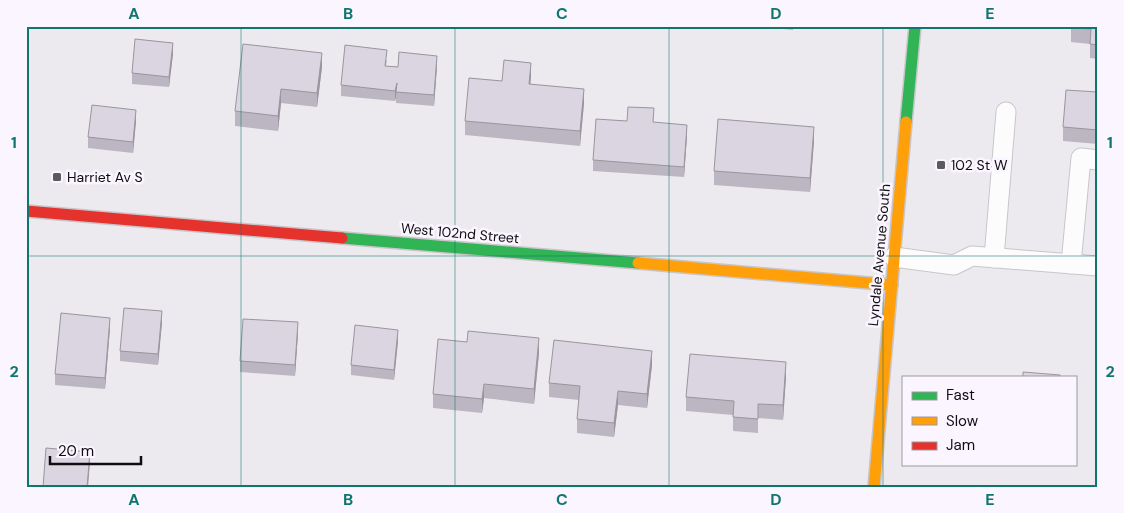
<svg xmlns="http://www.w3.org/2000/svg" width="1124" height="513" font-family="'DM Sans',sans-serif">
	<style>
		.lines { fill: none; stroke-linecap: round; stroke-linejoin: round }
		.lane-casing { stroke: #c9c6ca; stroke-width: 21 }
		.fast-casing { stroke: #c9c6ca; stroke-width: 14 }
		.slow-casing { stroke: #c9c6ca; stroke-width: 14 }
		.jam-casing { stroke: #c9c6ca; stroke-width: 14 }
		.lane { stroke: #fcfcfd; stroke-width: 19 }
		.fast { stroke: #30b455; stroke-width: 11 }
		.slow { stroke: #ff9f0a; stroke-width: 11 }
		.jam { stroke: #e5322d; stroke-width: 11 }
		.wall { fill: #bcb6c2 }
		.shaded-wall { fill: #99949e }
		.building { fill: #dbd4e1; stroke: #99949e }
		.grid { fill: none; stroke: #0f766e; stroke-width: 1; stroke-opacity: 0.55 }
		.poi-dot { fill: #5d5a5f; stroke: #faf5fe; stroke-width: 2 }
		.labels { text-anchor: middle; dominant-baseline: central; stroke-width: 5; stroke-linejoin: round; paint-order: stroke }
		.poi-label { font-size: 14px; fill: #0f0d11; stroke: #faf5fe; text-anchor: start }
		.street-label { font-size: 14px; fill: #0f0d11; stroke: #faf5fe }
		.neatline { fill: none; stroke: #0f766e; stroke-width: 2 }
		.grid-label { font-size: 16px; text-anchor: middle; font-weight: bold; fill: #0f766e }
	</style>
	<rect width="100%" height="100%" fill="#edeaef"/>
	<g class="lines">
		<defs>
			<g id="lane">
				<path d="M894,257l60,8 18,-9 126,10"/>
				<path d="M994,258l12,-146"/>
				<path d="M1071,264l10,-106 17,2"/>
			</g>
			<g id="fast">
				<path d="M906,122l9,-96"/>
				<path d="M342,238l296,25"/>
			</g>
			<g id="slow">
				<path d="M638,263l254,22"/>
				<path d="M874,487l32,-365"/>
			</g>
			<path id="jam" d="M26,211l316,27"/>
		</defs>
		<use href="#lane" class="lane-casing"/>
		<use href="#fast" class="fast-casing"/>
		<use href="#slow" class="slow-casing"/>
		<use href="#jam" class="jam-casing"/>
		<use href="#lane" class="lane"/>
		<use href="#fast" class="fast"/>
		<use href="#slow" class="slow"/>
		<use href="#jam" class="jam"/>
	</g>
	<g class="wall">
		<path d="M754,26h39v4z"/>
		<path d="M1071,26h27v33l-8,-1v-14l-19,-2z"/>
		<path d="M173,54l-4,33 -37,-3v-11z"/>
		<path d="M387,60l-1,6 12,1 39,-1 -3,40 -38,-3v-6l-1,4 -54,-5v-11z"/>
		<path d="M322,67l-5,40 -36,-4 -3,28 -43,-5v-15z"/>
		<path d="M531,77l-1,7 54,19 -4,43 -115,-11v-14l37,-40z"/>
		<path d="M1098,92v52l-35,-3v-14z"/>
		<path d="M136,121l-3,32 -45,-5v-11z"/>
		<path d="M654,123l33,13 -3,41 -91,-6v-11z"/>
		<path d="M814,141l-4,51 -96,-7v-14z"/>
		<path d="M162,322l-4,43 -38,-4v-10z"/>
		<path d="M110,328l-5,61 -50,-4v-11z"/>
		<path d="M298,333l-3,43 -55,-4v-11z"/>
		<path d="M398,341l-4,39 -43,-5v-10z"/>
		<path d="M539,353l-5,51 -50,-6 -2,15 -49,-5v-14z"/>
		<path d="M652,365l-5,43 -29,-3 -4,32 -37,-4v-14l2,-19 -30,-3v-14z"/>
		<path d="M786,377l-3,43 -25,-2v15l-25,-2v-16l-47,-4v-14z"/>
	</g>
	<g class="shaded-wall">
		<path d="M173,43v11l-4,33v-10z"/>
		<path d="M322,53v14l-5,40v-14z"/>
		<path d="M437,56v10l-3,40v-11z"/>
		<path d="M531,63v14l-2,21v-14z"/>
		<path d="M397,83l-1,14 -1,4v-10z"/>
		<path d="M281,89v14l-3,28v-15z"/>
		<path d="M584,89v14l-4,43v-15z"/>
		<path d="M136,110v11l-3,32v-11z"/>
		<path d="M687,125v11l-3,41v-10z"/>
		<path d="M814,127v14l-4,51v-14z"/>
		<path d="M162,311v11l-4,43v-11z"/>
		<path d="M110,318v10l-5,61v-11z"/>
		<path d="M298,322v11l-3,43v-11z"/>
		<path d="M398,330v11l-4,39v-10z"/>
		<path d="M539,338v15l-5,51v-15z"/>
		<path d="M652,351v14l-5,43v-14z"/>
		<path d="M786,362v15l-3,43v-15z"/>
		<path d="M484,384v14l-2,15v-14z"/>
		<path d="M618,391v14l-4,32v-14z"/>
		<path d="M90,452v10l-2,25h-1z"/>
	</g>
	<g class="building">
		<path d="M1071,26h27v19l-8,-1 1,-15 -20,-1z"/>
		<path d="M135,39l38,4 -4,34 -37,-4z"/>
		<path d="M243,44l79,9 -5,40 -36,-4 -3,27 -43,-5z"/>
		<path d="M345,45l42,5 -2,16 13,1 1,-15 38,4 -3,39 -38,-3 1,-9 -2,8 -54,-6z"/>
		<path d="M504,60l27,3 -2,21 55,5 -4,42 -115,-10 4,-43 33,3z"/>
		<path d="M1066,90l32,2v38l-35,-3z"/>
		<path d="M92,105l44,5 -3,32 -45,-5z"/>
		<path d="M628,107l26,1 -1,14 34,3 -3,42 -91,-7 3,-41 31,2z"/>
		<path d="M718,119l96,8 -4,51 -96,-7z"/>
		<path d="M124,308l38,3 -4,43 -38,-3z"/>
		<path d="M61,313l49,5 -5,60 -50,-4z"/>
		<path d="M243,319l55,3 -3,43 -55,-4z"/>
		<path d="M355,325l43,5 -4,40 -43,-5z"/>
		<path d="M468,331l71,7 -5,51 -50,-5 -2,15 -49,-5 5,-55 29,3z"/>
		<path d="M554,340l98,11 -5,43 -29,-3 -4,32 -37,-4 3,-33 -31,-3z"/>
		<path d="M690,354l96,8 -3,43 -25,-1v15l-25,-2 1,-16 -48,-4z"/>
		<path d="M1023,372l37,3v2h-37z"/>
		<path d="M46,448l44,4 -3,35h-44z"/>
	</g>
	<path class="grid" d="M241,26v461M455,26v461M669,26v461M883,26v461M26,256h1072"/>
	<g class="poi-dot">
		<rect x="936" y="160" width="10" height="10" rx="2.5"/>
		<rect x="52" y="172" width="10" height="10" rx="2.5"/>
	</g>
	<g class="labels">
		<g class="poi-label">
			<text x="951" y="165">102 St W</text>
			<text x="67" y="177">Harriet Av S</text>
		</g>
		<g class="street-label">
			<text transform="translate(460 233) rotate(5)">West 102nd Street</text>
			<text transform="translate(879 255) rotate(-85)">Lyndale Avenue South</text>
		</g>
	</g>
	<rect width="1124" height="513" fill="none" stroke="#faf5fe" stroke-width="55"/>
	<rect x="902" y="376" width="175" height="90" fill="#faf5fe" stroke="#9c989f"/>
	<rect x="912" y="392" width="25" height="8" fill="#30b455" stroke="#9c989f"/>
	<text x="946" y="400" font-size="15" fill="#0f0d11">Fast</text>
	<rect x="912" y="417" width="25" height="8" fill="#ff9f0a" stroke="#9c989f"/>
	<text x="946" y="426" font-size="15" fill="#0f0d11">Slow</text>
	<rect x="912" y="442" width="25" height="8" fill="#e5322d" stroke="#9c989f"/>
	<text x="946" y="450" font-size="15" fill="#0f0d11">Jam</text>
	<path d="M50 456v8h91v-8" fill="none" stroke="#0f0d11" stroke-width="2.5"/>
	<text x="58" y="456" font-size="15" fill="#0f0d11" stroke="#faf5fe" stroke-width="4" paint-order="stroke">20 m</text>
	<rect x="28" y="28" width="1068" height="458" class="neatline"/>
	<g class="grid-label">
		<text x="134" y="19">A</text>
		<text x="348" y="19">B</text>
		<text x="562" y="19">C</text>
		<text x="776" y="19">D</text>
		<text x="990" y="19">E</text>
		<text x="14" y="148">1</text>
		<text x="1110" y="148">1</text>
		<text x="14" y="377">2</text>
		<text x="1110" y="377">2</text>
		<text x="134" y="505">A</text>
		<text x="348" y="505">B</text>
		<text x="562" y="505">C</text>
		<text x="776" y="505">D</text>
		<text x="990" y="505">E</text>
	</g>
</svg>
